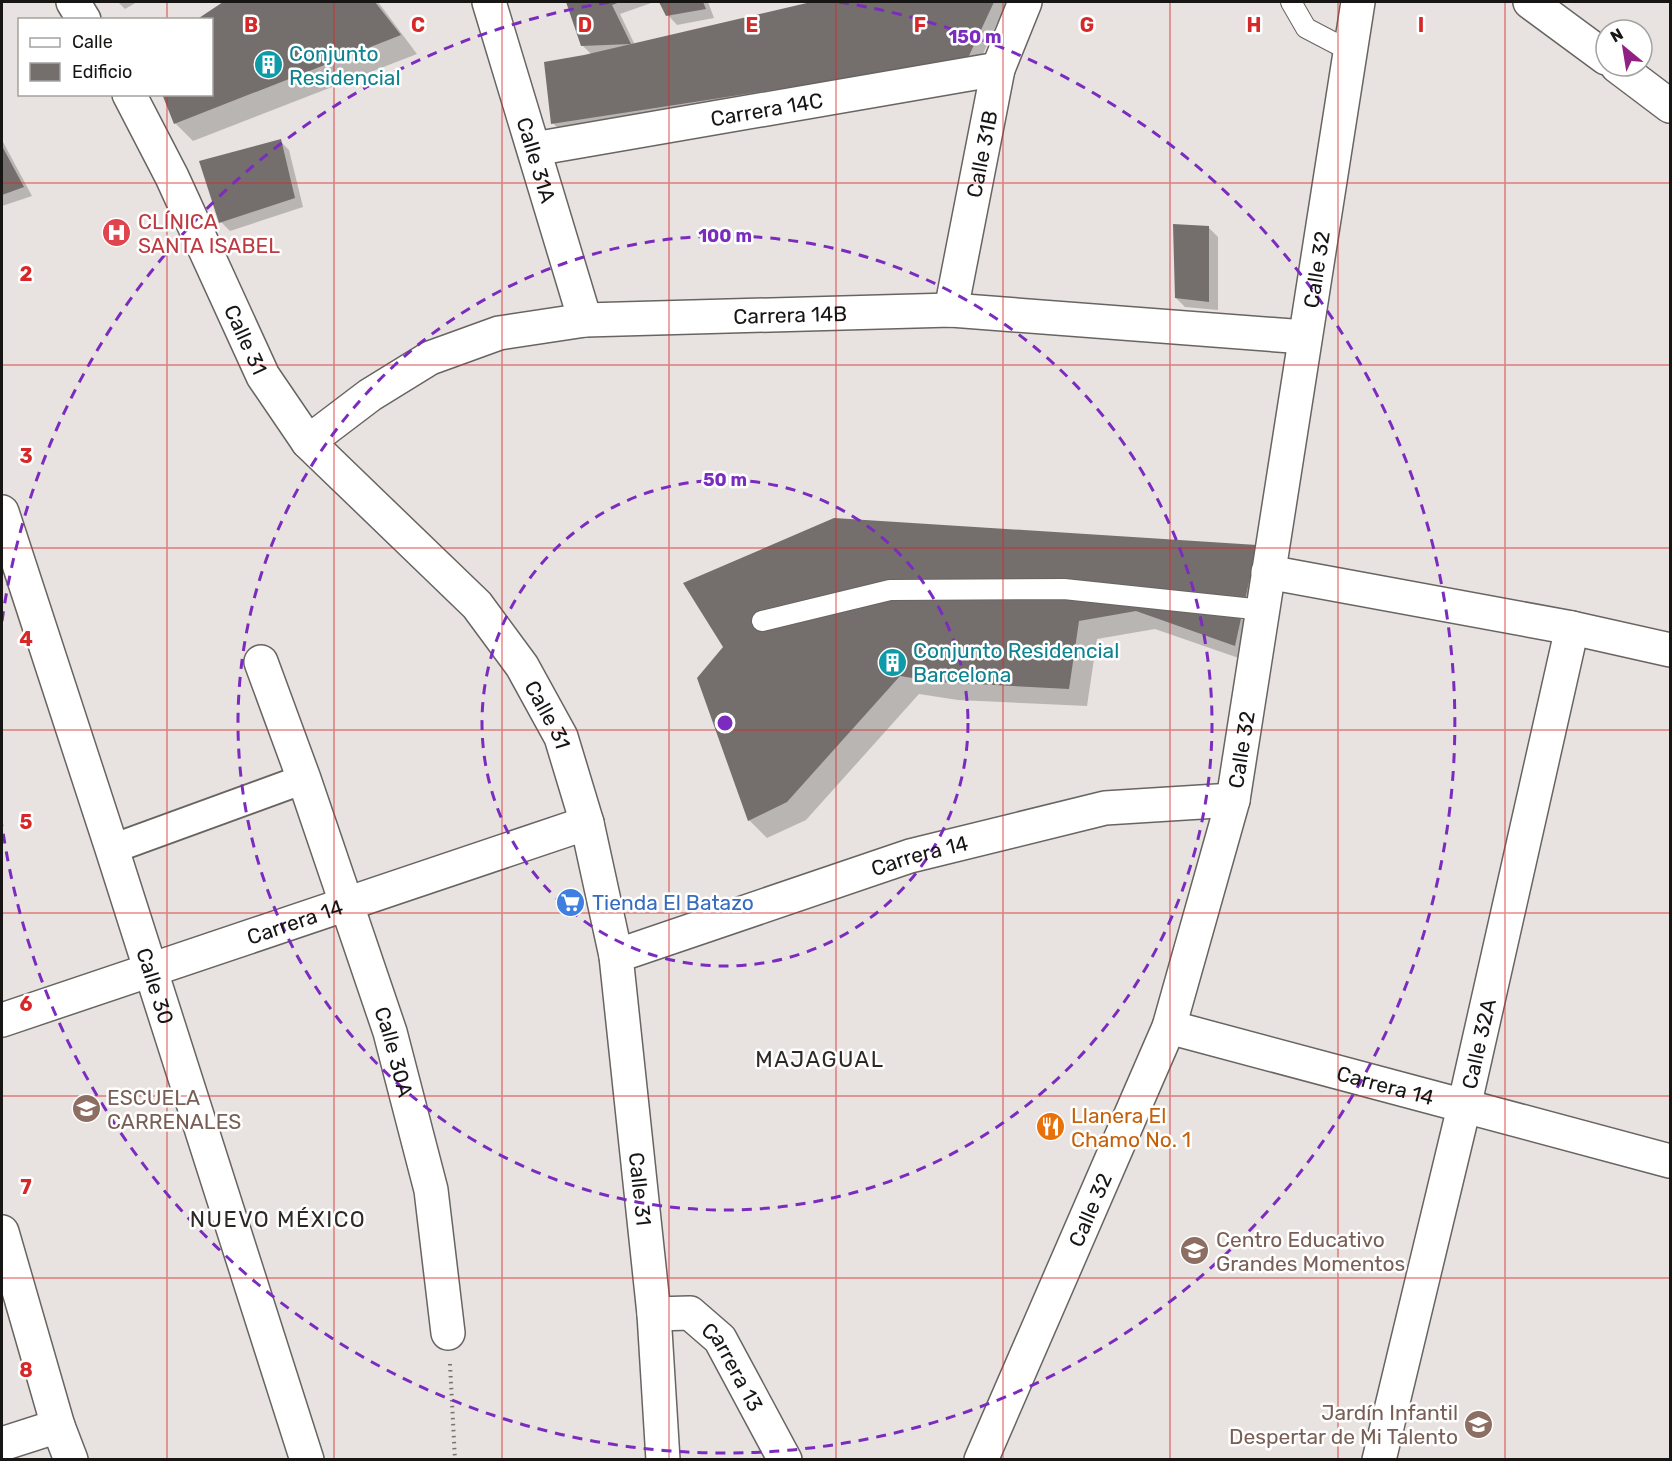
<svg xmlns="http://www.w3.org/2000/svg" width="1672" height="1461" font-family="Rubik,sans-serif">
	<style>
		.shadow { fill: #0003 }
		.building { fill: #746f6d }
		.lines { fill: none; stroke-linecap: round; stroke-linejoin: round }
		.service-casing { stroke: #686461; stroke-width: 22 }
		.pedestrian-casing { stroke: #686461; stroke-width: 32 }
		.minor-casing { stroke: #686461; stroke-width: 36 }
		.tertiary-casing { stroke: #686461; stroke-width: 36 }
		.secondary-casing { stroke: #686461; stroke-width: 36 }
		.path { stroke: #777372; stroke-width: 4; stroke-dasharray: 1.5 4.5; stroke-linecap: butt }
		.service { stroke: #fff; stroke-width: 20 }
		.pedestrian { stroke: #fff; stroke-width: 28 }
		.minor { stroke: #fff; stroke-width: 33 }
		.tertiary { stroke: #fff; stroke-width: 33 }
		.secondary { stroke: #fff; stroke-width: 33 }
		.grid { fill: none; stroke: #d62828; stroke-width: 1.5; stroke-opacity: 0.55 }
		.ring { fill: none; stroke: #7b2cbf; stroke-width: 3; stroke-dasharray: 10 8 }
		.labels { text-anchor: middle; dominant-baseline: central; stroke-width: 5; stroke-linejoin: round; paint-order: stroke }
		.culture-label { font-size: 21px; fill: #0d838f; stroke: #fff; text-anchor: start }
		.street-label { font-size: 21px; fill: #181615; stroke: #fff }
		.health-label { font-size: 21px; fill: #be3a42; stroke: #fff; text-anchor: start }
		.shop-label { font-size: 21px; fill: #366cbe; stroke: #fff; text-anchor: start }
		.education-label { font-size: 21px; fill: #785e54; stroke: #fff; text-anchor: start }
		.food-label { font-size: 21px; fill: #c56008; stroke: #fff; text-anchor: start }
		.neighbourhood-label { font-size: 22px; letter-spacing: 1.5px; fill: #2d2927; stroke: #fff }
		.grid-label { font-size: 20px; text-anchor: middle; font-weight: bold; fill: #d62828; stroke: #fff; stroke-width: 5; stroke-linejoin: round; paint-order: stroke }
		.centre { fill: #7b2cbf; stroke: #fff; stroke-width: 3 }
		.ring-label { font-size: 18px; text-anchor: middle; font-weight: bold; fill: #7b2cbf; stroke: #fff; stroke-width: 5; stroke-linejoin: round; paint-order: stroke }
	</style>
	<rect width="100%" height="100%" fill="#e8e3e0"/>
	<g class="shadow">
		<path d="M118,2h19l-12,7z"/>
		<path d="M226,2h152l39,52 -224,87 -18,-18 37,-29v-74h-14z"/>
		<path d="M567,2h87l-34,12 15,31 183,-43h189l-31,67 -414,64 -9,-10 39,-68 -10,-10z"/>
		<path d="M661,2h47l6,16 -37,7 -9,-10z"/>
		<path d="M2,140l30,56 -30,10z"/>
		<path d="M280,141l9,9 14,57 -73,24 -9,-9z"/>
		<path d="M1209,228l9,9v73l-33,-3 -9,-9z"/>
		<path d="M1257,546l-4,117 -98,-34 -58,10 -10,67 -129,-6 -39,-6 -113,126 -39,18 -18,-18 -24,-173z"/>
	</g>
	<g class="building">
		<path d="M223,2h152l26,33 -227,89 -12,-30h50v-74h-16z"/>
		<path d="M566,2h54l-8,3 19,39 -50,2z"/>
		<path d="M659,2h44l3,7 -40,7z"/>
		<path d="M811,2h183l-27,58 -416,64 -7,-62 40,-7z"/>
		<path d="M281,139l14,59 -76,25 -20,-62z"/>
		<path d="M2,146l22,41 -22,8z"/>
		<path d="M1173,224l36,2v76l-34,-4z"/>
		<path d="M834,518l423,27 -22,101 -99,-35 -57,10 -10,68 -131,-7 -38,-6 -113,126 -39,19 -51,-143 26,-31 -40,-64z"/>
	</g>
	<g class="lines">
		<defs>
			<g id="service">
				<path d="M1291,2l15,26 44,23"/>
				<path d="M762,621l128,-31 174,-1 199,21"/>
			</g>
			<path id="pedestrian" d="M112,849l192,-70"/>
			<g id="minor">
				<path id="s1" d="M489,2l96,318"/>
				<path id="s2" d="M534,149l464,-80"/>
				<path id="s3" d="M951,310l47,-241 27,-67"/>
				<path id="s4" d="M308,442l62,-47 60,-37 69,-25 86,-13 366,-10 354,27"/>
				<path id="s5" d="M2,512l110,337 195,611"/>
				<path d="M1268,572l304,56 98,22"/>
				<path id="s6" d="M261,662l43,117 86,253 41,158 17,143"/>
				<path id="s7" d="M616,956l294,-100 195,-48 128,-8"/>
				<path id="s8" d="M2,1020l585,-197"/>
				<path id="s9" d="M1169,1027l501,134"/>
				<path d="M2,1232l56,194 13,34"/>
				<path id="s10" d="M654,1314l36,-1 30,26 65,121"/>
				<path d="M2,1444l56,-18"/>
				<path id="s11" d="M1379,1460l85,-353 108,-479"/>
			</g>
			<g id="tertiary">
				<path d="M73,2l11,18"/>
				<path d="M1530,2l76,56"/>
				<path d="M1617,66l53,40"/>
				<path id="s12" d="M129,94l43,83 91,199 45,66 169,163 45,61 39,71 26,86 29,133 38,358 9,146"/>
			</g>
			<g id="secondary">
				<path id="s13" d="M981,1460l188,-433 64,-227 125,-798"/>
			</g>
		</defs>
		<use href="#service" class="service-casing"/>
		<use href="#pedestrian" class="pedestrian-casing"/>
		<use href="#minor" class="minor-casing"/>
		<use href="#tertiary" class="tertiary-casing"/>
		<use href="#secondary" class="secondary-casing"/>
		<path class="path" d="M450,1364l5,96"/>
		<use href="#service" class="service"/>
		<use href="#pedestrian" class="pedestrian"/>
		<use href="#minor" class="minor"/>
		<use href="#tertiary" class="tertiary"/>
		<use href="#secondary" class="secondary"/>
	</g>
	<path class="grid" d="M167,2v18M334,2v1458M502,2v1458M669,2v1458M836,2v1458M1003,2v1458M1170,2v1458M1338,2v1458M1505,2v1458M167,94v1366M2,183h1668M2,365h1668M2,548h1668M2,730h1668M2,913h1668M2,1096h1668M2,1278h1668"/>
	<g class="ring">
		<circle cx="725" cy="723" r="243"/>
		<circle cx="725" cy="723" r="487"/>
		<path d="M2 621A730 730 0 0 1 611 2M839 2A730 730 0 1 1 2 825"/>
	</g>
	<defs>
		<symbol id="building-disc" viewBox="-11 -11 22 22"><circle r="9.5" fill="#0f9aa8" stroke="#fff"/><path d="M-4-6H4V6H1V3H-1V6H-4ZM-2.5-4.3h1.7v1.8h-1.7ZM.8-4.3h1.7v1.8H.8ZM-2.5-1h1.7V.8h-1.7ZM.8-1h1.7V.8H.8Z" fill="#fff"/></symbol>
		<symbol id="hospital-disc" viewBox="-11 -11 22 22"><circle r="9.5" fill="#e0444e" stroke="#fff"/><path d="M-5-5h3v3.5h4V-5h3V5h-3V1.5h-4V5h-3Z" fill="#fff"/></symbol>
		<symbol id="supermarket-disc" viewBox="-11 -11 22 22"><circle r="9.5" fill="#3f7fe0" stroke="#fff"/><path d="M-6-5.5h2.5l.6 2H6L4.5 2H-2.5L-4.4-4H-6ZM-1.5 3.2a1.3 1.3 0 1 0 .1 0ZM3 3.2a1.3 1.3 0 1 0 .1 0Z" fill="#fff"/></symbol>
		<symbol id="school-disc" viewBox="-11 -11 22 22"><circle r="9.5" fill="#8d6e63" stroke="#fff"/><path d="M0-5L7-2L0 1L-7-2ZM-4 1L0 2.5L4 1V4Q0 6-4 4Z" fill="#fff"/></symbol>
		<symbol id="restaurant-disc" viewBox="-11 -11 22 22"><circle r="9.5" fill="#e8710a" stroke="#fff"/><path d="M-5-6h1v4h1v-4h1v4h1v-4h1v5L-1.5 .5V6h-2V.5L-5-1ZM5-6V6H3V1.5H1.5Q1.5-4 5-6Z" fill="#fff"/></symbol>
	</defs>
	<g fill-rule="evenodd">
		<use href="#building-disc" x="252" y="48" width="33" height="33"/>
		<use href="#hospital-disc" x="100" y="216" width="33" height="33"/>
		<use href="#building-disc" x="876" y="646" width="33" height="33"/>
		<use href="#supermarket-disc" x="554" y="886" width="33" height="33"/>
		<use href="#school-disc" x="70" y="1092" width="33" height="33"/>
		<use href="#restaurant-disc" x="1034" y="1110" width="33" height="33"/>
		<use href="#school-disc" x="1178" y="1234" width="33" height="33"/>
		<use href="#school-disc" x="1462" y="1408" width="33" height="33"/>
	</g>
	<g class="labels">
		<g class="culture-label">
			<text x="289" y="53">Conjunto<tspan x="289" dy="24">Residencial</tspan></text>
			<text x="913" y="650">Conjunto Residencial<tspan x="913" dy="24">Barcelona</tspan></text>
		</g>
		<g class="street-label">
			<text stroke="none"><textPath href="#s2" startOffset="236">Carrera 14C</textPath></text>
			<text stroke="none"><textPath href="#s3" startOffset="159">Calle 31B</textPath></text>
			<text stroke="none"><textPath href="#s1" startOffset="165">Calle 31A</textPath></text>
			<text stroke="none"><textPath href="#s13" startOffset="1245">Calle 32</textPath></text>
			<text stroke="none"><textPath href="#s4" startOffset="514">Carrera 14B</textPath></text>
			<text stroke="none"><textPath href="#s12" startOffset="272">Calle 31</textPath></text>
			<text stroke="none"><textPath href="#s12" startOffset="758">Calle 31</textPath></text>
			<text stroke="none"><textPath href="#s13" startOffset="759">Calle 32</textPath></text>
			<text stroke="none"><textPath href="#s7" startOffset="320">Carrera 14</textPath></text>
			<text stroke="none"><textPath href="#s8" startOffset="309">Carrera 14</textPath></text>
			<text stroke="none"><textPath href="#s5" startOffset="498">Calle 30</textPath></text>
			<text stroke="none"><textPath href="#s11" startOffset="428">Calle 32A</textPath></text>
			<text stroke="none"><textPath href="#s6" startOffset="412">Calle 30A</textPath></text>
			<text stroke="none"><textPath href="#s9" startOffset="224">Carrera 14</textPath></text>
			<text stroke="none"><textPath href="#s12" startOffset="1244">Calle 31</textPath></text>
			<text stroke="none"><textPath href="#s13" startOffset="273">Calle 32</textPath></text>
			<text stroke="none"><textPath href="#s10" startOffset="106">Carrera 13</textPath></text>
		</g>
		<g class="health-label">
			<text x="138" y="221">CLÍNICA<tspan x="138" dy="24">SANTA ISABEL</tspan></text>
		</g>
		<g class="shop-label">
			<text x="592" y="902">Tienda El Batazo</text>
		</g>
		<g class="education-label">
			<text x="107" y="1097">ESCUELA<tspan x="107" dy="24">CARRENALES</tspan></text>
			<text x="1216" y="1239">Centro Educativo<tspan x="1216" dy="24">Grandes Momentos</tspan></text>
			<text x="1458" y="1412" text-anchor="end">Jardín Infantil<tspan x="1458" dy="24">Despertar de Mi Talento</tspan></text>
		</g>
		<g class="food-label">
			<text x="1071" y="1115">Llanera El<tspan x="1071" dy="24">Chamo No. 1</tspan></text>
		</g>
		<g class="neighbourhood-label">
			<text x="820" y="1059">MAJAGUAL</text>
			<text x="278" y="1219">NUEVO MÉXICO</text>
		</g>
	</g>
	<g class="grid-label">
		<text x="251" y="32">B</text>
		<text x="418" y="32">C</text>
		<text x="585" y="32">D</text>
		<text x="752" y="32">E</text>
		<text x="920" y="32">F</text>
		<text x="1087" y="32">G</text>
		<text x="1254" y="32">H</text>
		<text x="1421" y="32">I</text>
		<text x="26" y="281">2</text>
		<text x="26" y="463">3</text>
		<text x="26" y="646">4</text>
		<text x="26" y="829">5</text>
		<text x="26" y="1011">6</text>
		<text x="26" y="1194">7</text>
		<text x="26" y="1377">8</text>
	</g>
	<circle cx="725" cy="723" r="9" class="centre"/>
	<g class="ring-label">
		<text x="975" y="43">150 m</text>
		<text x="725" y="242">100 m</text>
		<text x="725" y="486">50 m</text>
	</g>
	<rect width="1672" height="1461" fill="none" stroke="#181615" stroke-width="6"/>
	<rect x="18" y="18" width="195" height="78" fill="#ffffff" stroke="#a3a2a1" stroke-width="1.5"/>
	<rect x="30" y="38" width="30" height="9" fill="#ffffff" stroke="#a3a2a1" stroke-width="1.5"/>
	<text x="72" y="48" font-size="18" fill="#181615">Calle</text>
	<rect x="30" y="63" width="30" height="18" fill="#746f6d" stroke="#a3a2a1" stroke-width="1.5"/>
	<text x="72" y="78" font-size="18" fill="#181615">Edificio</text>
	<g transform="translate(1624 48) rotate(330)"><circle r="28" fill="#ffffff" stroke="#a3a2a1" stroke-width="1.5"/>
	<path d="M0-4.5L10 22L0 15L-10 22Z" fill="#902081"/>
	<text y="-9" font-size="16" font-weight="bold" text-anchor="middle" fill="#181615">N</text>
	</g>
</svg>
